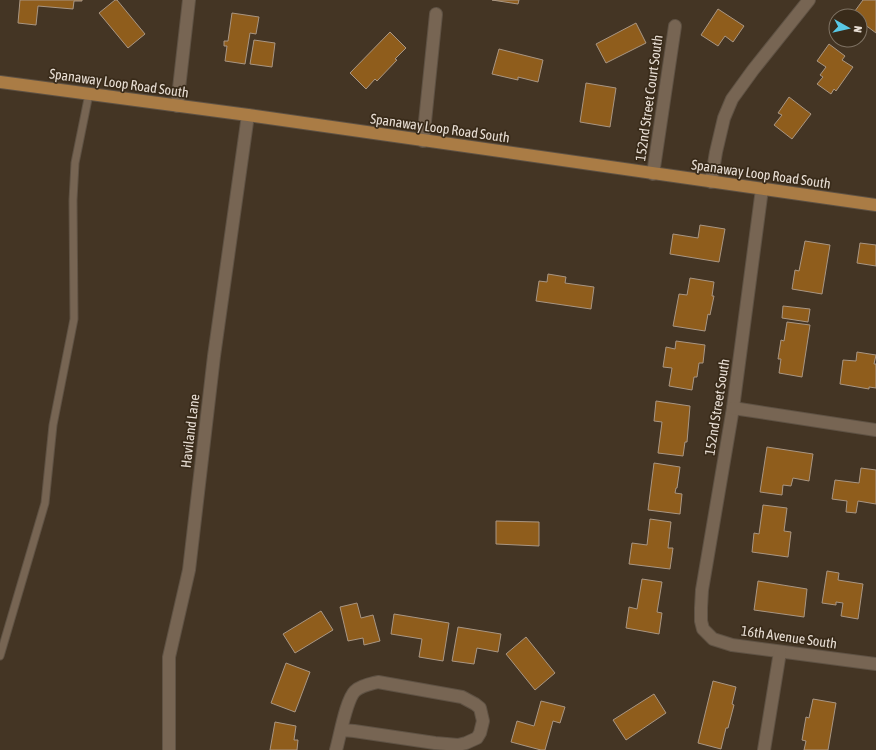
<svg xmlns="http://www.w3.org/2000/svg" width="876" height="750" font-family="'Asap Condensed',sans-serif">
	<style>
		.building { fill: #8f5d1c; stroke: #a99683 }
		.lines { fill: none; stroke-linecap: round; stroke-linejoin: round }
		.lane-casing { stroke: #5f5244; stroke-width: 9 }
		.street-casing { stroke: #5f5244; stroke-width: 14 }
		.primary-casing { stroke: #5f5244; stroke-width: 14 }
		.lane { stroke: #776553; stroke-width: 7 }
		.street { stroke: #776553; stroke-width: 12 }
		.primary { stroke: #aa7c45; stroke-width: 12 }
		.labels { text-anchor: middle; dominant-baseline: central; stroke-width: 3.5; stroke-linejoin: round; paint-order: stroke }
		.street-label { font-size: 14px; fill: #e8ded4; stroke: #392b1a }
	</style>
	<rect width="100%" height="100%" fill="#443524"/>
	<g class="building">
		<path d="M20,0h62v1h-8l-1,8 -35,-3 -2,19 -18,-2z"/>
		<path d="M115,0h2l28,34 -17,14 -29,-35z"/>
		<path d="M492,0h27l-1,4z"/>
		<path d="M863,0h13v33l-16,-12v-5l-8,-1z"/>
		<path d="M718,9l26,17 -11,16 -8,-6 -7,10 -17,-11z"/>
		<path d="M232,13l27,4 -3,17 -6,-1 -5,31 -20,-3 2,-15h-3v-5h4z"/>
		<path d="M636,23l10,20 -40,20 -10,-19z"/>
		<path d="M390,32l16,16 -11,11 2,1 -20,21 -2,-2 -9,10 -16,-16z"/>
		<path d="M254,40l21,3 -3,24 -22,-3z"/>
		<path d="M829,44l16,12 -3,4 11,7 -17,24 -2,-2 -3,5 -14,-10 6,-7 -3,-2 6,-8 -9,-6z"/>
		<path d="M499,49l44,11 -5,22 -20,-5v3l-26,-6z"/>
		<path d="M586,83l30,5 -6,39 -30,-5z"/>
		<path d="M789,97l22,17 -19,25 -18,-14 8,-10 -4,-2z"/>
		<path d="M700,225l25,4 -6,33 -49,-8 3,-20 25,4z"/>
		<path d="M805,241l25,4 -8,49 -30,-5 3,-19 4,1z"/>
		<path d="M860,243l16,2v21l-19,-3z"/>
		<path d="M548,274l18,3 -1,6 29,4 -3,22 -55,-8 3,-20 8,1z"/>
		<path d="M690,278l24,4 -2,14h2l-4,19 -2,-1 -3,17 -32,-5 6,-32 8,1z"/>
		<path d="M783,306l27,3 -2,13 -26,-4z"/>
		<path d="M787,322l23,3 -8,52 -23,-4 2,-14h-3l3,-19 3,1z"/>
		<path d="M676,341l29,4 -2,18h-4l-2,14h-3l-2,13 -23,-4 3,-18 -9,-1 3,-20 9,2z"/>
		<path d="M857,352l19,3 -2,9h2v24l-7,-1v2l-29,-5 3,-24 13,1z"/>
		<path d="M656,401l34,5 -3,36h-2l-2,14 -25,-3 4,-31 -8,-1z"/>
		<path d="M767,447l46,7 -4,27 -16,-3 -2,8 -8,-1 -1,10 -22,-3z"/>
		<path d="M654,463l26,4 -3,21h-1l-1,5 7,1 -2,20 -32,-4z"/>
		<path d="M861,468l15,2v34l-18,-3 -2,12 -10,-1 1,-11 -15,-2 3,-19 24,3z"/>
		<path d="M763,505l24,3 -3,23 7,1 -3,25 -36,-5 2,-19 5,1z"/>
		<path d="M650,519l21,3 -3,26h5l-3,21 -41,-5 3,-21 15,2z"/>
		<path d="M496,521l43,1v24l-43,-2z"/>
		<path d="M827,571l12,2 -1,7 25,4 -5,35 -17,-3 2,-13 -7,-1v3l-14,-2z"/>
		<path d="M642,579l20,3 -5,30 5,1 -3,21 -33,-6 3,-21 8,2z"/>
		<path d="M758,581l49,8 -3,28 -50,-7z"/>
		<path d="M357,603l4,15 12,-3 7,26 -16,4 -1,-7 -15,3 -8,-34z"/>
		<path d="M321,611l12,19 -38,23 -12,-19z"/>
		<path d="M394,614l55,9 -6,38 -24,-4 3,-18 -31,-5z"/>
		<path d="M458,627l43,7 -3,18 -21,-4 -3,16 -22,-3z"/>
		<path d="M526,637l29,36 -20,17 -29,-36z"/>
		<path d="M286,663l24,9 -15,40 -24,-9z"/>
		<path d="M713,681l23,6 -4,17 2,1 -6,23h-2l-5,21 -23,-6z"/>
		<path d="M654,694l12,19 -40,27 -13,-20z"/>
		<path d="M813,699l23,4 -8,47h-24l2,-9 -4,-1 4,-23 3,1z"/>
		<path d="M541,701l24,6 -5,16 -7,-2 -8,29h-4l-30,-8 6,-21 17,5z"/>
		<path d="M275,722l21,4 -2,14h4l-1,10h-27z"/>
	</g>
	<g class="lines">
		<defs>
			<path id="lane" d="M0,656l45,-153 8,-78 21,-106 -1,-119 2,-37 14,-69"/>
			<g id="street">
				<path d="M177,106l12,-106"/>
				<path d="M423,141l13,-127"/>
				<path d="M653,174l22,-148"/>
				<path d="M711,182l5,-30 8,-34 8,-19 21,-29 56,-70"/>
				<path d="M762,189l-29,219 -31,182 -1,18v13l2,8 10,10 19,6 144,19"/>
				<path d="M733,408l143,22"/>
				<path d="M169,750v-93l20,-87 25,-214 34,-241"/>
				<path d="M336,750c4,-14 10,-50 19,-59 7,-6 15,-7 23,-9l84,15 13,7 5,4 3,13 -3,12 -3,5 -11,5 -8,2 -23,-2 -81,-12 -12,-1"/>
				<path d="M764,750l16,-98"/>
			</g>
			<path id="primary" d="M0,82l248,33 628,90"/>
		</defs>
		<use href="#lane" class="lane-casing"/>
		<use href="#street" class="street-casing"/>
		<use href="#primary" class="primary-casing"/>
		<use href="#lane" class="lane"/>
		<use href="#street" class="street"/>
		<use href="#primary" class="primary"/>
	</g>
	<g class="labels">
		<g class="street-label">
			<text transform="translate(119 83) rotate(8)">Spanaway Loop Road South</text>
			<text transform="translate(649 98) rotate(-82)">152nd Street Court South</text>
			<text transform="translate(440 128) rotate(8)">Spanaway Loop Road South</text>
			<text transform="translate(761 174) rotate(8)">Spanaway Loop Road South</text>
			<text transform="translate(717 407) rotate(-81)">152nd Street South</text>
			<text transform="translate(190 431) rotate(-83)">Haviland Lane</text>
			<text transform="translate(789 637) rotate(8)">16th Avenue South</text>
		</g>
	</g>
	<g transform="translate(848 28) rotate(98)"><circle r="19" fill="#392b1a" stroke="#7f7364"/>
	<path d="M0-3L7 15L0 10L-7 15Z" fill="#59c8e5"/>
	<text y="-6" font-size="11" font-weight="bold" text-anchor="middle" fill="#e8ded4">N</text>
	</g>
</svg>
